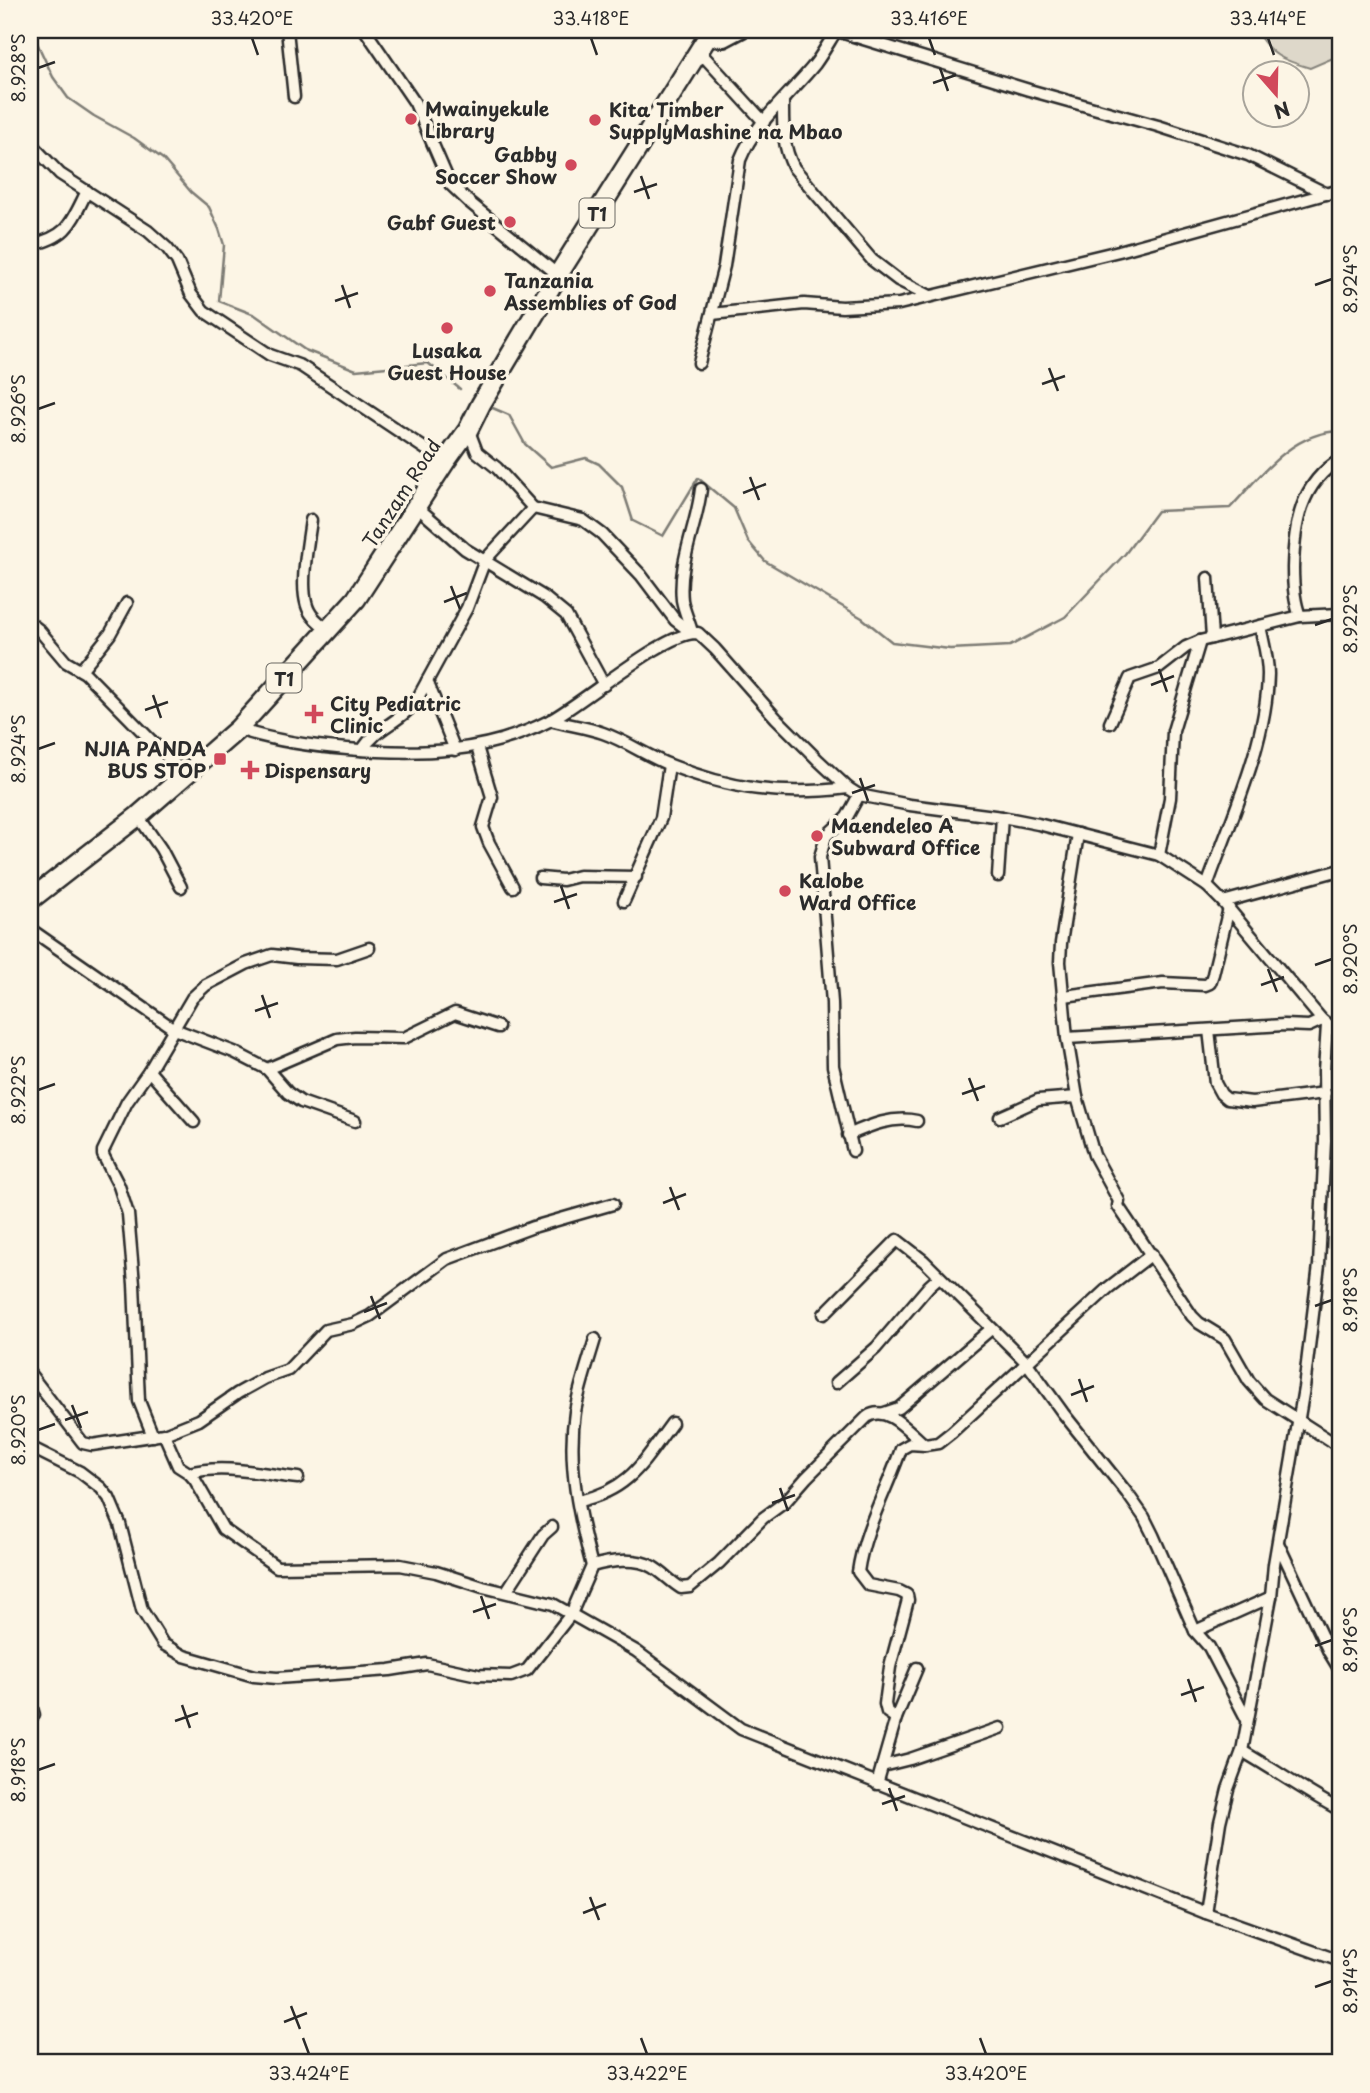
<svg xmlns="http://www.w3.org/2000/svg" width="1370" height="2093" font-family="'Playpen Sans',sans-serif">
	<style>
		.garden { fill: #ded8ca; stroke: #84827a; stroke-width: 2 }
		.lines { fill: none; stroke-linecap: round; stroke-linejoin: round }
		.stream { stroke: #7d7b74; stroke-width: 2.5 }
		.street-casing { stroke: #2b2b2b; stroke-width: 15 }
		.secondary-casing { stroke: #2b2b2b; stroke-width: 18 }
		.highway-casing { stroke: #2b2b2b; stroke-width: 23 }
		.street { stroke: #fcf5e5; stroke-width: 10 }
		.secondary { stroke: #fcf5e5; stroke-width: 12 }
		.highway { stroke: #fcf5e5; stroke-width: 18 }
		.ticks { fill: none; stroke: #2b2b2b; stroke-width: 2.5 }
		.poi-dot { fill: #d1495b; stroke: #fcf5e5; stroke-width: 2.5 }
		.labels { text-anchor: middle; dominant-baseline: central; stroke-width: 7; stroke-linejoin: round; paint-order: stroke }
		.shield { fill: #fcf5e5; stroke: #6a6863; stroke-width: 2 }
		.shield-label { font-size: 18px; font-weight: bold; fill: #2b2b2b }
		.poi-label { font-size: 19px; font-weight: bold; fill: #2b2b2b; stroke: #fcf5e5; text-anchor: start }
		.street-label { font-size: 19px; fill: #2b2b2b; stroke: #fcf5e5 }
		.neatline { fill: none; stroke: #2b2b2b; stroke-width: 2.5 }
		.ticks-label { font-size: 18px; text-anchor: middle; fill: #2b2b2b }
	</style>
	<rect width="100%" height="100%" fill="#fcf5e5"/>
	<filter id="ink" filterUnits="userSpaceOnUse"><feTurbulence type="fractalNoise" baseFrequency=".0143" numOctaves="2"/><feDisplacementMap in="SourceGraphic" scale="14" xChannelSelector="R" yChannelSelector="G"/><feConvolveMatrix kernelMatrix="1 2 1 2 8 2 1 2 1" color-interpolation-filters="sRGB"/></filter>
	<g filter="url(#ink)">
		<path class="garden" d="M1256,30h84v25l-30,13c-27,-8 -40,-12 -54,-38z"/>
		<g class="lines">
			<g class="stream">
				<path d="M31,30l22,47 15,21 26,18 40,22 29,21 28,33 18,15 10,22 5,16 -5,56 36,14 50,35 51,20 72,-7 32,26"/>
				<path d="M488,406l21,9 16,29 26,23 35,-9 13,6 23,23 11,34 30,15 35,-58 36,30 14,33 17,20 97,57 30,24 58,7 60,-3 55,-29 60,-63 32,-43 73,-3c31,-33 62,-76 110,-77"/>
			</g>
			<defs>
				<g id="street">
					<path d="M287,30l7,67"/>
					<path d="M365,30l50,73 35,81 19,18 89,73"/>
					<path d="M834,30l195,60 129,36 90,29 79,39"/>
					<path d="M699,51l65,71"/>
					<path d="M783,100c0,25 -1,46 11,68l78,92 26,20 32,16"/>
					<path d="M30,143l30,31 88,57 19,17 10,13 14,33 13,17 66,44 31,11 144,96"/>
					<path d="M31,245c38,-9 40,-22 56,-54"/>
					<path d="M712,314l92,-10 38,3 57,-3 220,-53 221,-61"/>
					<path d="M699,363l25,-97 16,-106c15,-38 50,-65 75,-96 8,-11 14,-22 21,-33"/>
					<path d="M469,431l8,21 20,16 36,40 50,12 19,14 39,41 34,45 17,13"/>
					<path d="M417,507l48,42 79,48 22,18 38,70"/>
					<path d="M311,520c-3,24 -14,75 0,94 4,6 11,11 17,16"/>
					<path d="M1208,578l4,60"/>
					<path d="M1300,616c-6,-15 -7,-31 -7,-48 1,-42 7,-85 47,-108"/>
					<path d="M30,623l9,7 27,32 19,11 100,102"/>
					<path d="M692,632c-3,-11 -8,-21 -10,-32 -4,-38 15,-74 19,-111"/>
					<path d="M81,670l29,-36 17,-31"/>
					<path d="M427,681l28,69"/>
					<path d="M551,720c17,5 35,7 52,13 23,8 44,23 67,32 62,25 112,31 178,23"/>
					<path d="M1110,723l20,-45 29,-10 27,-21 14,-6 100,-25 40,-2"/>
					<path d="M238,729c35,12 72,17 109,20 70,6 138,5 202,-28 33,-17 118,-91 149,-88l17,16 61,69 43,43 29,27 11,7 51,10 92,12 36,7 121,31 48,31 16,16 99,118 18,13"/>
					<path d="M477,747l15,50 -9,30 6,16 24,44"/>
					<path d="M362,750c16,-24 35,-26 53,-47l52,-95 18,-48 48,-52"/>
					<path d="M138,816l23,33 20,38"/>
					<path d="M1078,834l-17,109 -1,19 7,76 10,59 17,58 25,46 -1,5 74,110 7,7 26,16 24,42 16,18 75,48"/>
					<path d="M1159,855l11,-57 3,-67 27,-90"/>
					<path d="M998,876l4,-59"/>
					<path d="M540,878l23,2 16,-4 57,1"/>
					<path d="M1207,886c23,-65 60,-143 61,-212 0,-16 -5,-33 -8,-48"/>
					<path d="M624,901l37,-83 8,-53"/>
					<path d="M1223,902l117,-32"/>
					<path d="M30,929l144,100 60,23 33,17 21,24 13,9 54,19"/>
					<path d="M1064,996l99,-13 42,2 5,-2 3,-9 16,-66"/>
					<path d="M1209,1030l6,53 6,11 6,5 25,3 73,-9"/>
					<path d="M1334,1030l6,-19"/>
					<path d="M1067,1038l217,-13 25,1 13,-6"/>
					<path d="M267,1069l70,-30 18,-2 49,1 51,-25 43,14"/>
					<path d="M149,1071l45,51"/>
					<path d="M1000,1117l38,-17 39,-3"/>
					<path d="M848,1135c23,-10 44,-19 69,-14"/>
					<path d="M853,1151l-20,-85 -1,-63 -12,-146 6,-21 21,-19 12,-22"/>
					<path d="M824,1314l73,-74 27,21 103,102 36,50 64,80 17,24 9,18 42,96 14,16 38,73"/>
					<path d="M30,1374l53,69 9,2 72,-11 35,-14 39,-27 27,-15 23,-8 38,-40 27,-6 17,-8 77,-57 86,-32 80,-23"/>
					<path d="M836,1383l40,-35 53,-62 10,-9"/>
					<path d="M884,1413l15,-5 92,-79"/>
					<path d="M164,1434l14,32 11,7 6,7 28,49 54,38 123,-2 36,7 47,15 70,17 83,47 105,78 465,184 134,48"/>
					<path d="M153,1436l-14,-35 -5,-117 -6,-70 -9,-28 -16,-31v-4l24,-49 22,-31 43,-73 14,-13 40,-21 26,-9 25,3 40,1 32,-11"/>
					<path d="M30,1447l50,25 21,16 8,10 11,26 22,86 21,34 21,12 70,20 23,2 113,-8 37,-6 51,11 33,1 16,-6 44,-56 21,-48c17,-5 44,-9 61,1 10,6 18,15 28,21l9,-1 29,-24 44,-45 22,-16 21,-24 61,-61c20,-14 43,16 58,28l13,-2 14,-11 156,-144 44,-34"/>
					<path d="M189,1473c35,-9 73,1 109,5"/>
					<path d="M579,1501c51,-11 64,-39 93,-78"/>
					<path d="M1278,1543l51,109 11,18"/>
					<path d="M592,1566c-13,-49 -25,-103 -17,-154 4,-24 13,-49 20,-73"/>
					<path d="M506,1592l37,-57 9,-8"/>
					<path d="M1195,1631l76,-34"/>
					<path d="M30,1701l4,14"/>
					<path d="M896,1718l-9,-6 -2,-8 5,-37 18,-67 -1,-5 -8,-4 -31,-6 -10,-13c6,-43 29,-82 43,-123l9,-5 15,1"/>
					<path d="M1242,1751c33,19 64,41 98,59"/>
					<path d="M882,1766l28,-7 90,-31"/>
					<path d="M877,1784l19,-66 21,-50"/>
					<path d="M1206,1913l14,-91 8,-33 14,-38 29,-154 3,-33 30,-176 15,-123 6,-124 -1,-70 3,-46"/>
				</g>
				<path id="secondary" d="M706,39l18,1 19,-10"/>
				<path id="highway" d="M30,900l108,-84 100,-87 118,-130 89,-137 23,-32 13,-26 77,-129 154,-245"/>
			</defs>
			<use href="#street" class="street-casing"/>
			<use href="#secondary" class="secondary-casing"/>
			<use href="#highway" class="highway-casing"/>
			<use href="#street" class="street"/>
			<use href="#secondary" class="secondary"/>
			<use href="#highway" class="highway"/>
		</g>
	</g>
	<path class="ticks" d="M252,38l6,17M591,38l6,17M929,38l6,17M1268,38l6,17M38,68l17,-6M940,68l8,23M933,83l23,-8M641,176l8,23M634,192l23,-8M342,285l8,23M1315,285l17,-6M335,301l23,-8M1049,368l9,23M1042,384l23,-8M38,409l17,-6M750,477l9,23M743,493l23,-9M451,586l9,23M444,602l23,-9M1315,625l17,-6M1159,669l8,23M1151,685l23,-9M153,695l8,23M145,710l23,-8M38,749l17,-6M860,778l8,23M852,793l23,-8M561,886l8,23M554,902l23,-8M1315,965l17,-6M1268,969l9,23M1261,985l23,-8M262,995l8,23M255,1011l23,-8M969,1078l9,23M38,1090l17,-6M962,1094l23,-8M670,1187l9,23M663,1203l23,-9M371,1296l9,23M1315,1306l17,-6M364,1312l23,-9M1079,1379l8,23M1071,1395l23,-9M72,1405l9,23M65,1420l23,-8M38,1430l17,-6M780,1488l8,23M772,1503l23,-8M481,1596l8,23M473,1612l23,-8M1315,1646l17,-6M1188,1679l8,23M1181,1695l23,-8M182,1705l8,23M175,1721l23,-8M38,1770l17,-6M889,1788l8,23M882,1804l23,-8M590,1897l9,23M583,1913l23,-9M1315,1987l17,-6M291,2006l9,23M284,2022l23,-9M303,2038l6,16M641,2038l6,16M980,2038l6,16"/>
	<g class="poi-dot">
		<circle cx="411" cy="119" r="7"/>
		<circle cx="595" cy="120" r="7"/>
		<circle cx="571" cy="165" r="7"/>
		<circle cx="510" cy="222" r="7"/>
		<circle cx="490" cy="291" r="7"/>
		<circle cx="447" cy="328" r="7"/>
		<path d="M310.5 703.5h7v7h7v7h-7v7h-7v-7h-7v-7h7z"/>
		<rect x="213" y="752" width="14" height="14" rx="3.5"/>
		<path d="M246.5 759.5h7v7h7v7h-7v7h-7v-7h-7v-7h7z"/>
		<circle cx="817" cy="836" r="7"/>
		<circle cx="785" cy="891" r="7"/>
	</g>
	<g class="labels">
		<g class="shield">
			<rect x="579.5" y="198.5" width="35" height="29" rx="5"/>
			<rect x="266.5" y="663.5" width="35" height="29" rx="5"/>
		</g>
		<g class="shield-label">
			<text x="597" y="213">T1</text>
			<text x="284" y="678">T1</text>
		</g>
		<g class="poi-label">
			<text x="425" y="108">Mwainyekule<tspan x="425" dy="22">Library</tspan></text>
			<text x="609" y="109">Kita Timber<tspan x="609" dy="22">SupplyMashine na Mbao</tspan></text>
			<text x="557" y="154" text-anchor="end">Gabby<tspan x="557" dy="22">Soccer Show</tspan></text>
			<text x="496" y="222" text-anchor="end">Gabf Guest</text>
			<text x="504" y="280">Tanzania<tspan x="504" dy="22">Assemblies of God</tspan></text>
			<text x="447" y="350" text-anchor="middle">Lusaka<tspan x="447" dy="22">Guest House</tspan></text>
			<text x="330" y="703">City Pediatric<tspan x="330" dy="22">Clinic</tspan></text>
			<text x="206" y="748" text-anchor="end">NJIA PANDA<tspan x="206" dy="22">BUS STOP</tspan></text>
			<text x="264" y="770">Dispensary</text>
			<text x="831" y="825">Maendeleo A<tspan x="831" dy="22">Subward Office</tspan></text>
			<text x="799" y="880">Kalobe<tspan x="799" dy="22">Ward Office</tspan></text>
		</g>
		<g class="street-label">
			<text transform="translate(401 493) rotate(-57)">Tanzam Road</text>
		</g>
	</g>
	<rect width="1370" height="2093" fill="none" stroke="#fcf5e5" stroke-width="77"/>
	<g transform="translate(1276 94) rotate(160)"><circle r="33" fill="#fcf5e5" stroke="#a8a49b" stroke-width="2"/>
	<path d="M0-5L12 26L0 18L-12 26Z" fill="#d1495b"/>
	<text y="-10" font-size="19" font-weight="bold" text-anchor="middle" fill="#2b2b2b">N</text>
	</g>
	<rect x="38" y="38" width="1294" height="2016" class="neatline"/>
	<g class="ticks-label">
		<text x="252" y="25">33.420°E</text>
		<text x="591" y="25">33.418°E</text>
		<text x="929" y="25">33.416°E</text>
		<text x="1268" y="25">33.414°E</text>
		<text transform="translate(19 68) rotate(-90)" y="6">8.928°S</text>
		<text transform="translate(1351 279) rotate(-90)" y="6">8.924°S</text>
		<text transform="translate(19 409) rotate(-90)" y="6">8.926°S</text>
		<text transform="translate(1351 619) rotate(-90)" y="6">8.922°S</text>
		<text transform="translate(19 749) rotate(-90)" y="6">8.924°S</text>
		<text transform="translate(1351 959) rotate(-90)" y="6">8.920°S</text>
		<text transform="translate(19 1090) rotate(-90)" y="6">8.922°S</text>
		<text transform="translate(1351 1300) rotate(-90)" y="6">8.918°S</text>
		<text transform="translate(19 1430) rotate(-90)" y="6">8.920°S</text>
		<text transform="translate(1351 1640) rotate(-90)" y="6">8.916°S</text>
		<text transform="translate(19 1770) rotate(-90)" y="6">8.918°S</text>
		<text transform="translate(1351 1981) rotate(-90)" y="6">8.914°S</text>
		<text x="309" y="2080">33.424°E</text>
		<text x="647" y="2080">33.422°E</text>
		<text x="986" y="2080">33.420°E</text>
	</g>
</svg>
